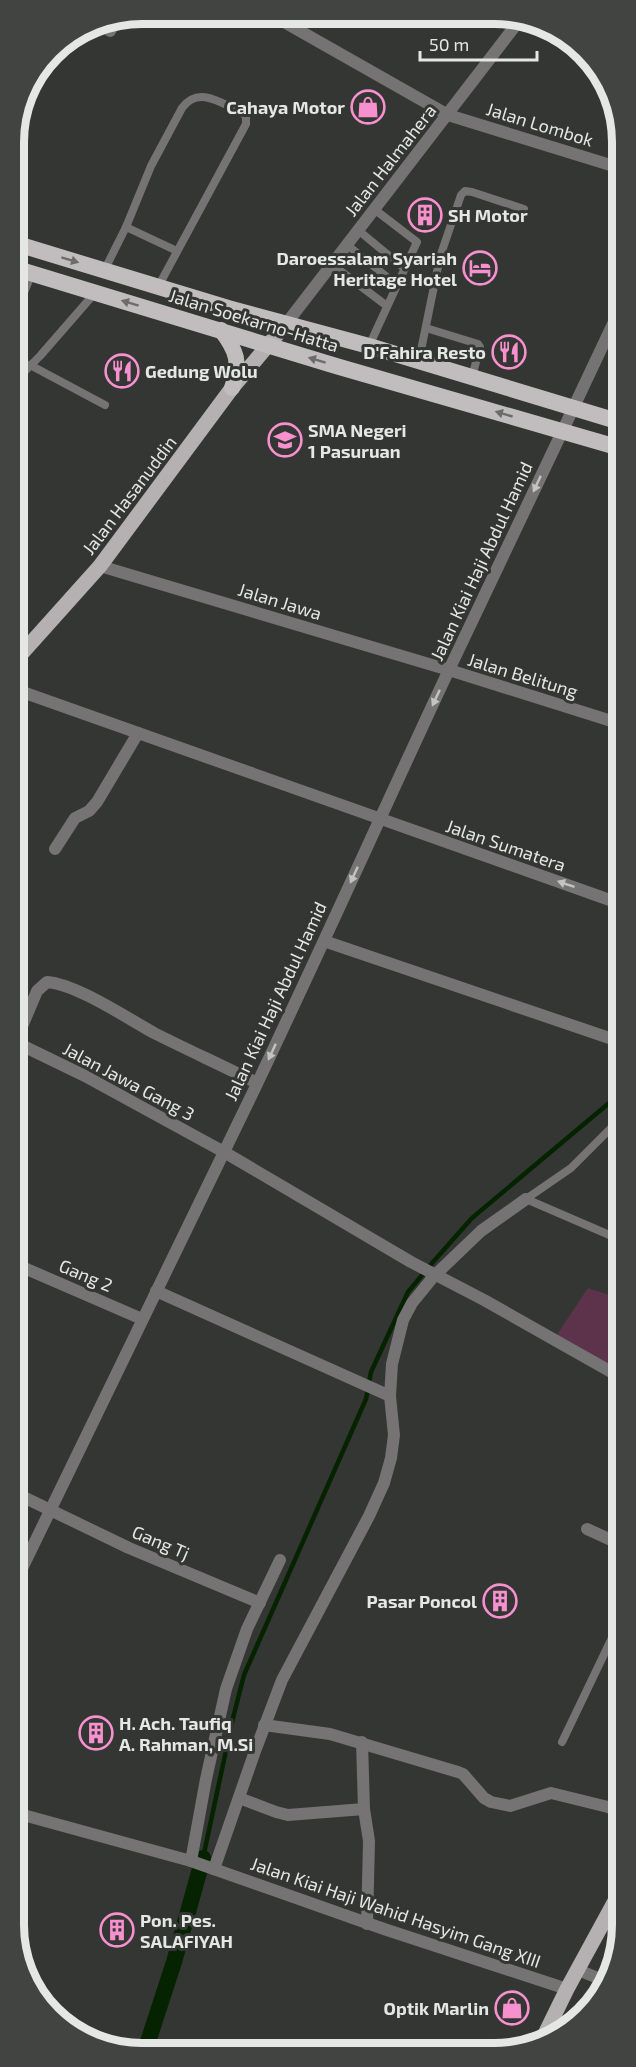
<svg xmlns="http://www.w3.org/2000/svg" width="636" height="2067" font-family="'Exo 2',sans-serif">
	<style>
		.green { fill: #5d334c }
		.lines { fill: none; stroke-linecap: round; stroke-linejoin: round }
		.stream { stroke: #062300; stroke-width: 4.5 }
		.canal { stroke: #062300; stroke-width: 16 }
		.service { stroke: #757374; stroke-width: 8 }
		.minor { stroke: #757374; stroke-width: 12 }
		.tertiary { stroke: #757374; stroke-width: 12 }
		.primary { stroke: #b5b0b2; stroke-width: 15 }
		.trunk { stroke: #c1bcbe; stroke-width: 16 }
		.oneway { fill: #6c6c6a }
		.oneway2 { fill: #c3c4c2 }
		.labels { text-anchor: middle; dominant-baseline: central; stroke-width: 6; stroke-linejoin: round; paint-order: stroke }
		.poi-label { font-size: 18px; font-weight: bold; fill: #e5e7e4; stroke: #333632; text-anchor: end }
		.street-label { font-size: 18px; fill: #e5e7e4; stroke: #333632 }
		.rim { fill: none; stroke: #e5e7e4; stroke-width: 8 }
	</style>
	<rect width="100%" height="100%" fill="#333632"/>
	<path class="green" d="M588,1288l33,11 1,79 -68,-39z"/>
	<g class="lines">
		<path class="stream" d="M203,1858l30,-140 11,-43 122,-276 5,-27 37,-80 25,-30 39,-44 149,-125"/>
		<path class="canal" d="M145,2051l29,-89 29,-104"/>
		<g class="service">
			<path d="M126,227l51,24"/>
			<path d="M358,230l47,39"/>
			<path d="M346,244l51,41"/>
			<path d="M330,263l57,43"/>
			<path d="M104,271l22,-44 25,-61 31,-58c17,-23 40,-4 61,5l3,4v7l-88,163"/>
			<path d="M426,328l52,16 2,3 -8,30"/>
			<path d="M369,346l48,-104 -43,-33"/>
			<path d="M419,360l21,-103 21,-62 4,-4 7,1 52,17"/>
			<path d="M30,365l75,40"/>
			<path d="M14,382l26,-26 54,-62"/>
			<path d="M621,1118l-50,50 -45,31 95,41"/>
			<path d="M562,1742l60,-125"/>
		</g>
		<g class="minor">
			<path d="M110,31l6,-12"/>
			<path d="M14,311l16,-38"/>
			<path d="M55,849l20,-31 14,-7 8,-9 41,-69"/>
			<path d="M324,941l297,101"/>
			<path d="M15,1042l70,34 139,76 187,110 73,38 138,78"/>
			<path d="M15,1043l22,-52 10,-9c29,2 80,36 107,51 34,17 69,33 103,50"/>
			<path d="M15,1264l127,55"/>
			<path d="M156,1291l234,105"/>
			<path d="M15,1493l114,55 131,55"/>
			<path d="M587,1529l35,16"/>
			<path d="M264,1725l66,9 128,38 5,2 21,24 7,4 19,4 41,-13 57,14 14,6"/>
			<path d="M362,1742l2,67 5,32 -2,83"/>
			<path d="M239,1798l37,14 12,3 76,-6"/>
			<path d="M16,1813l175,48 193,68 183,60"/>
			<path d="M191,1861l15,-82 20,-90 21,-60 33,-69"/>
			<path d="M214,1869l40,-115 28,-74 87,-164 15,-33 7,-25 3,-23 -4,-39 2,-32 11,-44 9,-17 22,-27 47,-45 45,-32"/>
			<path d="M578,1970l25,10"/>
		</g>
		<g class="tertiary">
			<path d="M270,14l178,101 172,53"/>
			<path d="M286,324l236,-307"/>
			<path d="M100,566l349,104 172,54"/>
			<path d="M14,689l607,215"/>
			<path d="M15,1583c79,-166 162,-331 241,-497 65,-137 127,-275 191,-412 57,-121 116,-243 173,-365"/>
		</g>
		<g class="primary">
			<path d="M14,662l86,-96 132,-178 54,-64"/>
			<path d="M544,2036l23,-47 55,-101"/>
		</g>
		<g class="trunk">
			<path d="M14,243l214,65 141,38 251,76"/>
			<path d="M14,268l322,98 284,82"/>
			<path d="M221,330c16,21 20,33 11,58"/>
		</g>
	</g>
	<defs><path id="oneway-solid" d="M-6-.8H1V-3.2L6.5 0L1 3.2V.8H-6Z" transform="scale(1.5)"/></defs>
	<g class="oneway">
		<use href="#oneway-solid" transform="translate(70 260) rotate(17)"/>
		<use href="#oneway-solid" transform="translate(130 303) rotate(-163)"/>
		<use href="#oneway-solid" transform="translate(317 360) rotate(-163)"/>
		<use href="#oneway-solid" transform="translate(504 414) rotate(-164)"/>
	</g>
	<g class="oneway2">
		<use href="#oneway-solid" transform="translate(537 484) rotate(115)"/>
		<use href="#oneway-solid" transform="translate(436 698) rotate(115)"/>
		<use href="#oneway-solid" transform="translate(354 875) rotate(115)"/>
		<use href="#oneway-solid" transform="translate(566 884) rotate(-161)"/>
		<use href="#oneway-solid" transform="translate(272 1052) rotate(115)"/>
	</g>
	<defs>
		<symbol id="shop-ring" viewBox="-11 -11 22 22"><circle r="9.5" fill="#333632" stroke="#f790ce" stroke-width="1.5"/><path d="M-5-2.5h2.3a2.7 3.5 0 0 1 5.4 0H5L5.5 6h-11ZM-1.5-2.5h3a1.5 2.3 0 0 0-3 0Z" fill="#f790ce"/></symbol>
		<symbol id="building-ring" viewBox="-11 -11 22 22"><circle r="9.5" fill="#333632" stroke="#f790ce" stroke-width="1.5"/><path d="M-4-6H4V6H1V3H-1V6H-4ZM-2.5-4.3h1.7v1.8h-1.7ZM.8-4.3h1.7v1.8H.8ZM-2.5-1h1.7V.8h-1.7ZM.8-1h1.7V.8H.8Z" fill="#f790ce"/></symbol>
		<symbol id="hotel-ring" viewBox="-11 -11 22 22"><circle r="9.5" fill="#333632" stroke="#f790ce" stroke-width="1.5"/><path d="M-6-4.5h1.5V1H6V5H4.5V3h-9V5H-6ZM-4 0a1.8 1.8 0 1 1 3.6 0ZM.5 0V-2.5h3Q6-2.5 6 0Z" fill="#f790ce"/></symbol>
		<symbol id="restaurant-ring" viewBox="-11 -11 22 22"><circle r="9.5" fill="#333632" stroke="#f790ce" stroke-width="1.5"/><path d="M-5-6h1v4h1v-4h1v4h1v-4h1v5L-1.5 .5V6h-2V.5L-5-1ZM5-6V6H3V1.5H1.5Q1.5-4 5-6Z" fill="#f790ce"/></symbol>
		<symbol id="school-ring" viewBox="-11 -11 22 22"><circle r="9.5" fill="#333632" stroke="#f790ce" stroke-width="1.5"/><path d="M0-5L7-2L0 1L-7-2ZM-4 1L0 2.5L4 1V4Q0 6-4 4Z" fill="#f790ce"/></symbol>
	</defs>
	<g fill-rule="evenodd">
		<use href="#shop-ring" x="349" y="88" width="38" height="38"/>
		<use href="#building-ring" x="406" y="196" width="38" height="38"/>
		<use href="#hotel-ring" x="461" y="249" width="38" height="38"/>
		<use href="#restaurant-ring" x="490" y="333" width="38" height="38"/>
		<use href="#restaurant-ring" x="103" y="352" width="38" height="38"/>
		<use href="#school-ring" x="266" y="421" width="38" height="38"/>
		<use href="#building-ring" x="481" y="1582" width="38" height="38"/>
		<use href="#building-ring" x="77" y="1714" width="38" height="38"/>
		<use href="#building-ring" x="98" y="1911" width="38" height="38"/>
		<use href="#shop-ring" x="493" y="1989" width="38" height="38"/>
	</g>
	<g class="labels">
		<g class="poi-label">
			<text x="345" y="107">Cahaya Motor</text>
			<text x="448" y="215" text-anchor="start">SH Motor</text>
			<text x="457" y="258">Daroessalam Syariah<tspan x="457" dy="21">Heritage Hotel</tspan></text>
			<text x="486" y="352">D'Fahira Resto</text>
			<text x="145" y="371" text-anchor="start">Gedung Wolu</text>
			<text x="308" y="430" text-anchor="start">SMA Negeri<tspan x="308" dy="21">1 Pasuruan</tspan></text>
			<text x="477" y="1601">Pasar Poncol</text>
			<text x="119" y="1723" text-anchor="start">H. Ach. Taufiq<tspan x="119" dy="21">A. Rahman, M.Si</tspan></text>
			<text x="140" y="1920" text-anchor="start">Pon. Pes.<tspan x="140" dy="21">SALAFIYAH</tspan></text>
			<text x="489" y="2008">Optik Marlin</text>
		</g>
		<g class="street-label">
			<text transform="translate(540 124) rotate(17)">Jalan Lombok</text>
			<text transform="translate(390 160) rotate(-52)">Jalan Halmahera</text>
			<text transform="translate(254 320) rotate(17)">Jalan Soekarno-Hatta</text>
			<text transform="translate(129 495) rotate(-53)">Jalan Hasanuddin</text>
			<text transform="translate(481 561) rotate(-65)">Jalan Kiai Haji Abdul Hamid</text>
			<text transform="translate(280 601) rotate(17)">Jalan Jawa</text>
			<text transform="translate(523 675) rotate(17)">Jalan Belitung</text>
			<text transform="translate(506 845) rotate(19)">Jalan Sumatera</text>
			<text transform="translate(275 1001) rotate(-65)">Jalan Kiai Haji Abdul Hamid</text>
			<text transform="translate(129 1081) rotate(28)">Jalan Jawa Gang 3</text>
			<text transform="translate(86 1275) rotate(23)">Gang 2</text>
			<text transform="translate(161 1542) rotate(23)">Gang Tj</text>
			<text transform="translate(396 1912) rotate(19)">Jalan Kiai Haji Wahid Hasyim Gang XIII</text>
		</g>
	</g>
	<path d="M0 0H636V2067H0ZM142 24H494A118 118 0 0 1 612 142V1925A118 118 0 0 1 494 2043H142A118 118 0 0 1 24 1925V142A118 118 0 0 1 142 24Z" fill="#414440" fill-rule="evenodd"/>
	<path class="rim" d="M142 24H494A118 118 0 0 1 612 142V1925A118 118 0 0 1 494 2043H142A118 118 0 0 1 24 1925V142A118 118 0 0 1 142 24Z"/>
	<path d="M420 51v9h117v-9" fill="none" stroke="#e5e7e4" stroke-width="3"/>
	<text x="429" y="51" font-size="18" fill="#e5e7e4" stroke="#333632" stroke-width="4.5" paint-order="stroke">50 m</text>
</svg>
